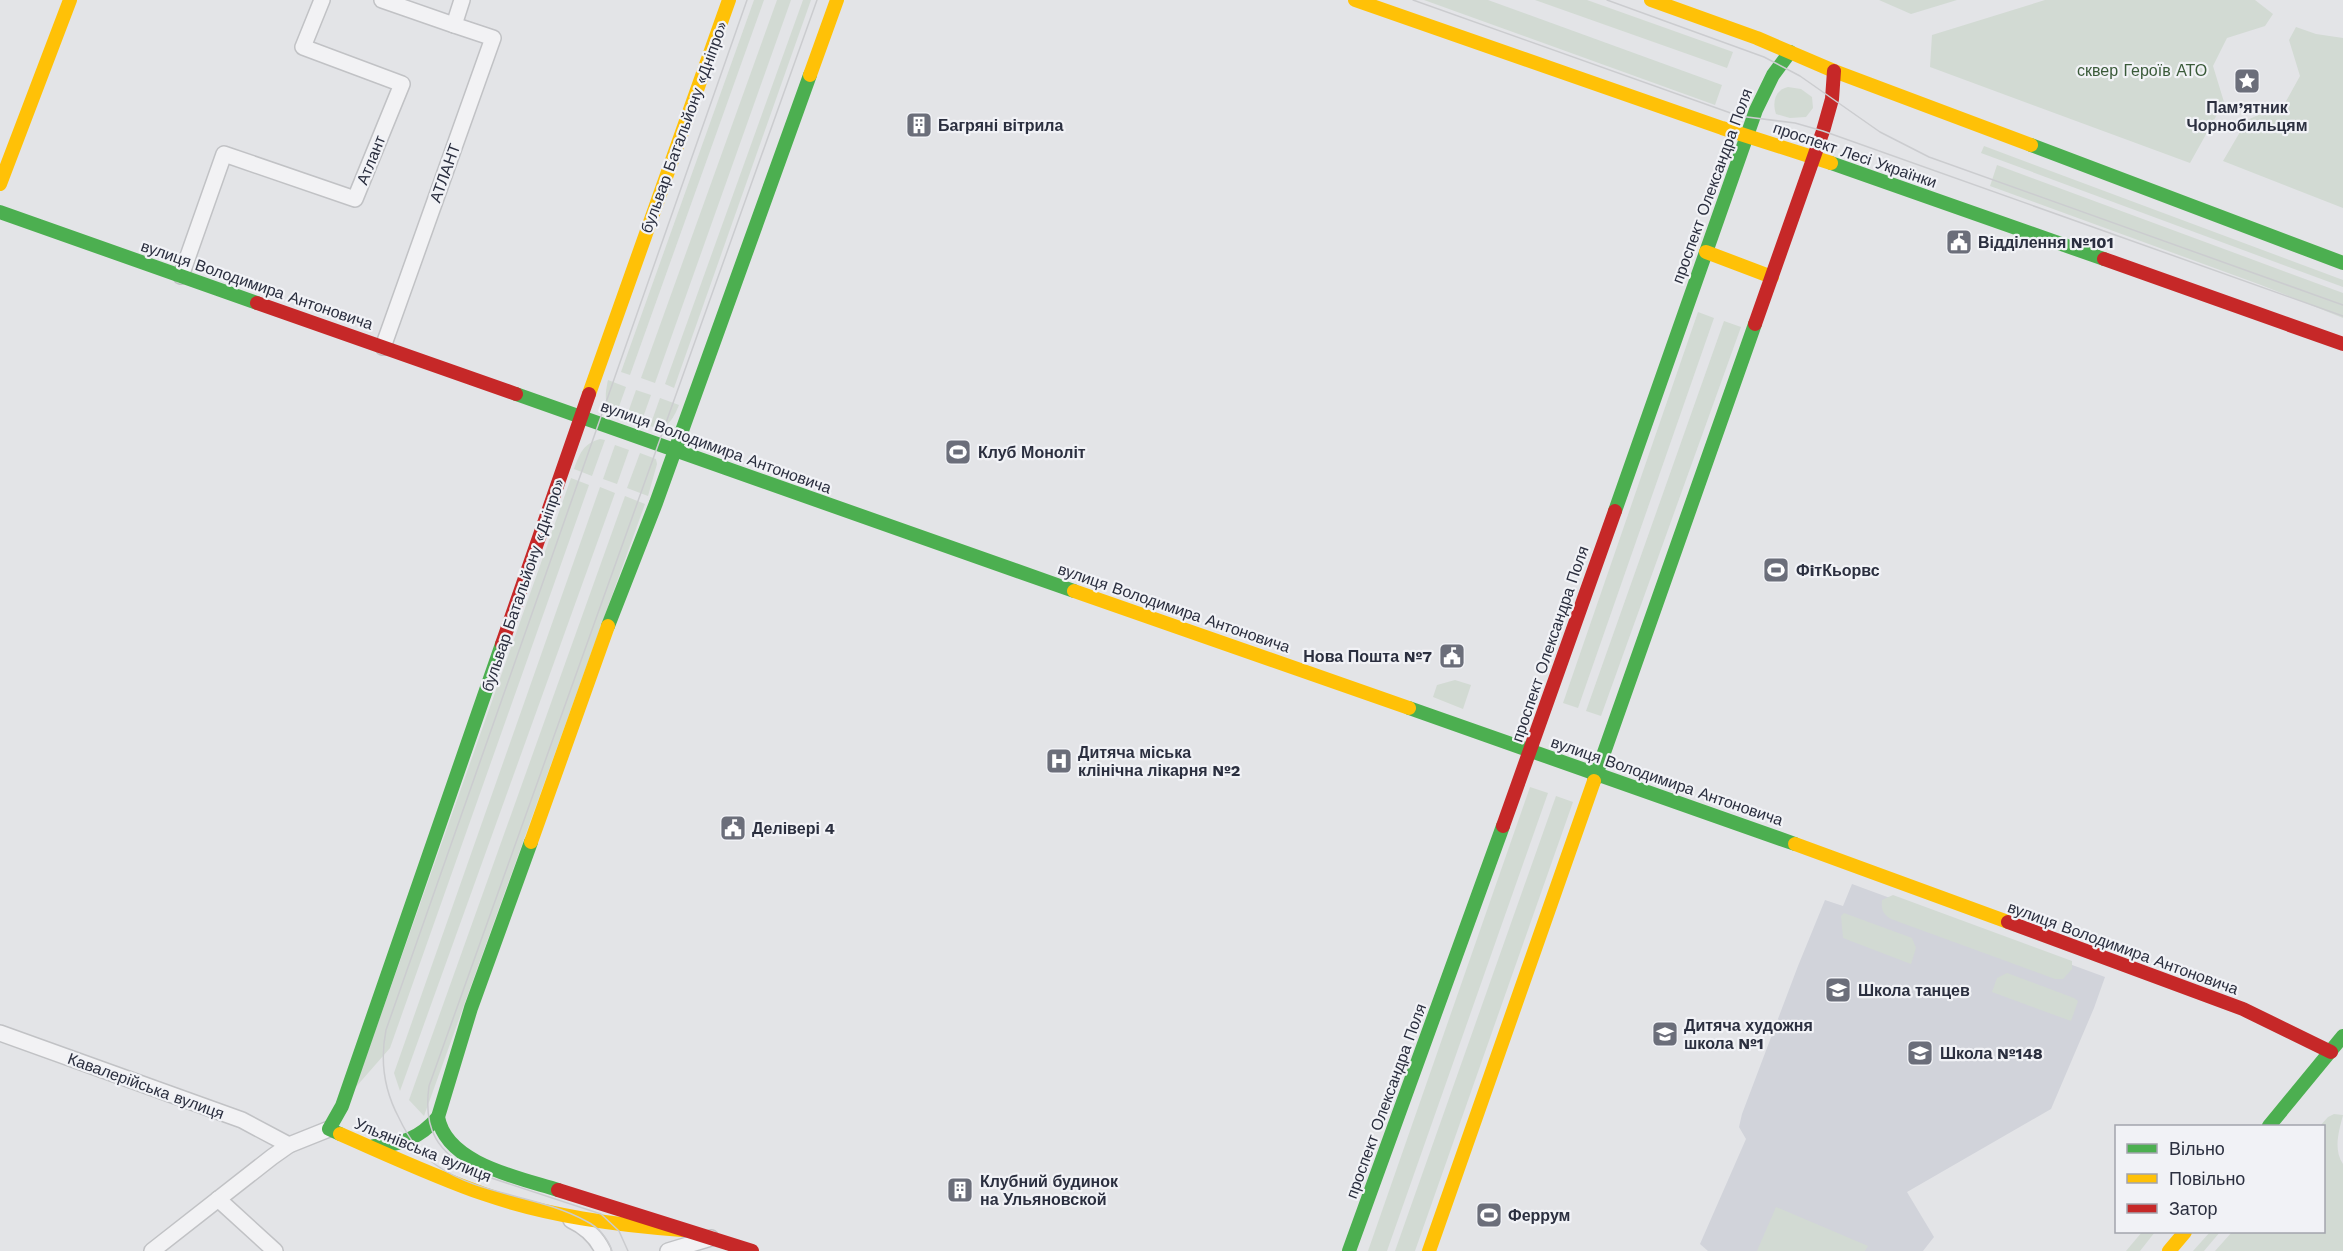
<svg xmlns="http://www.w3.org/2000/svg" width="2343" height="1251" font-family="'Work Sans',sans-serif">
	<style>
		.built { fill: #d1d3da }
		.green { fill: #d2dad3 }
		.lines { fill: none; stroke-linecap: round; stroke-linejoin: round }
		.street-casing { stroke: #c1c2c5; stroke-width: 18 }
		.street { stroke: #f2f2f4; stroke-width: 15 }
		.fast { stroke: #4caf50; stroke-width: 14 }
		.slow { stroke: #ffc107; stroke-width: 14 }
		.jam { stroke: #c62828; stroke-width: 14 }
		.tram { stroke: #cbcccf; stroke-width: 1.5 }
		.labels { text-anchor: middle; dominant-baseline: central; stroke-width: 4.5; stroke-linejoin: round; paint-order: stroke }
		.park-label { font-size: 16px; fill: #3a5a39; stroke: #f1f2f6 }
		.poi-label { font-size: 16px; font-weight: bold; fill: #2b2f3f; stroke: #f1f2f6; text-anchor: start }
		.street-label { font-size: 16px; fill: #2b2f3f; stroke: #f1f2f6 }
	</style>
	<rect width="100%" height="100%" fill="#e3e4e7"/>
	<path class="built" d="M1852,884l253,93 -11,31 -43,101 -144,83 27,45 -11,14h-215l-8,-7 46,-105 -7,-12 3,-13 56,-148 27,-66 18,6z"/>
	<g class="green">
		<path d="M754,0h10l-134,375 -9,-3z"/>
		<path d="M777,0h14l-136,383 -14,-5z"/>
		<path d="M803,0h8l-137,388 -9,-4z"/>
		<path d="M1424,0h64l234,85 -7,20z"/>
		<path d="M1535,0h52l146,52 -6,16z"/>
		<path d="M1879,0h78l-46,14z"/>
		<path d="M2045,0h210l18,14 -8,12 -38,12 -14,28 11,36 -34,61 -260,-96 2,-32z"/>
		<path d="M2296,27l20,7 27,4v170l-120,-47 24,-41 38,-17 15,-27 -11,-36z"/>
		<path d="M1788,87l13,2 11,8 1,11 -7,9 -16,1 -14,-4c-4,-12 -1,-24 12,-27z"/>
		<path d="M1984,146l359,134v7l-362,-134z"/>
		<path d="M1997,165l346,128v25l-82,-33 -271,-99z"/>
		<path d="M1698,312l16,6 -136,390 -15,-5z"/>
		<path d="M1724,321l17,6 -140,389 -15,-5z"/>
		<path d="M608,380l18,7 -10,28c-13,-9 -11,-21 -8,-35z"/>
		<path d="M636,390l15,5 -10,28 -15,-5z"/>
		<path d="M660,398l19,7c-6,14 -12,27 -29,21z"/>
		<path d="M600,439l5,1 -13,36 -18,-7c6,-16 9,-25 26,-30z"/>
		<path d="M615,445l14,5 -12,34 -14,-5z"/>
		<path d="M640,453l16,6 1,5 -9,32 -21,-8z"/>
		<path d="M571,478l18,7 -199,563 -35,40z"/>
		<path d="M600,487l15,6 -215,598 -6,-18z"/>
		<path d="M625,496l20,8 -221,612 -15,-16z"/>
		<path d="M1455,680l16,5 -8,24 -30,-12 4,-12z"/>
		<path d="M1530,787l18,6 -161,458h-19z"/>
		<path d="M1556,796l17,6 -158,449h-20z"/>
		<path d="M1893,895l179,66v8l-9,10h-8l-164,-60c-8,-5 -10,-9 -9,-19z"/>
		<path d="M1844,913l68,25 4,10 -5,16 -68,-26 -2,-22z"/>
		<path d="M2007,973l67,25 4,3 -7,20 -79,-29 5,-14z"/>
		<path d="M2334,1114l9,1c-4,16 -10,34 0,49v87h-128l17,-19h92v-106h-4l8,-9z"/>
		<path d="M1776,1207l92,39 -3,5h-108z"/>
		<path d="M2142,1232h13l-15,19h-14z"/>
		<path d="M2210,1232h10l-16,19h-11z"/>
	</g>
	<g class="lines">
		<defs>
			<g id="street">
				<path d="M382,0l72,25 8,-25"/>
				<path d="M181,276l43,-122 131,45 47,-115 -99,-37 19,-47"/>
				<path d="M383,347l110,-309 -39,-13"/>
				<path d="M0,1033l242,87 47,25"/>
				<path d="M218,1199l57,52"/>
				<path d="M571,1220c15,7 25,16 32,31"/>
				<path d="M152,1251l120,-94 17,-12 40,-16"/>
				<path d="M668,1251l43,-13"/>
			</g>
		</defs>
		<use href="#street" class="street-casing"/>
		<use href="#street" class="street"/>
		<g class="fast">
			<path d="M2031,145l312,118"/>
			<path d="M1831,163l273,96"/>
			<path d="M0,212l257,91"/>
			<path d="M516,394l558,197"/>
			<path d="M1615,511l141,-401 17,-35 17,-23"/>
			<path d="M608,626l48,-123 154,-428"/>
			<path d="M1409,708l386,136"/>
			<path d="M1594,781l161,-457"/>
			<path d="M531,842l-60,166 -33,109c8,47 82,61 120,73"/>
			<path d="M2269,1126l74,-90"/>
			<path d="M340,1134l-11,-5 13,-23 160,-462"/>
			<path d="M374,1146c27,-1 46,-8 64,-29"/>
			<path d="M1349,1251l154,-425"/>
		</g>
		<g class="slow">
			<path d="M1355,0l367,128 109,35"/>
			<path d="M1651,0l106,38 77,33 197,74"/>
			<path d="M810,75l27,-75"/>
			<path d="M0,184l70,-184"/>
			<path d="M1706,252l66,25"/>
			<path d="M589,394l140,-394"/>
			<path d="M1074,591l335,117"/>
			<path d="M531,842l77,-216"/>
			<path d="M1795,844l213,78"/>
			<path d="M340,1134c48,21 95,43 144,60 64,22 131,31 198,36"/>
			<path d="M1429,1251l165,-470"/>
			<path d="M2169,1251l16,-19"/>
		</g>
		<g class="jam">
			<path d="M2104,259l239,85"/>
			<path d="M257,303l259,91"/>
			<path d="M1755,324l68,-193 9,-32 2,-28"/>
			<path d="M502,644l87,-250"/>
			<path d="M1503,826l112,-315"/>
			<path d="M2008,922l235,87 88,43"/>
			<path d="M558,1190l194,61"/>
		</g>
		<g class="tram">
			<path d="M1413,0l326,116 56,7 28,8 520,185"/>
			<path d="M1607,0l157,57 36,19 80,56 49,25 414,148"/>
			<path d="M612,1251c-4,-13 -14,-24 -26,-30 -47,-26 -106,-25 -150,-56 -16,-11 -29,-30 -37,-47 -15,-28 -19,-58 -13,-88l361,-1030"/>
			<path d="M628,1251l-9,-20 -18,-17 -125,-41c-39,-21 -53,-43 -47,-87l388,-1086"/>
		</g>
	</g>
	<defs>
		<symbol id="sight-square" viewBox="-11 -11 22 22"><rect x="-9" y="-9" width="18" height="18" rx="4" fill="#6b6e7a" stroke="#f1f2f6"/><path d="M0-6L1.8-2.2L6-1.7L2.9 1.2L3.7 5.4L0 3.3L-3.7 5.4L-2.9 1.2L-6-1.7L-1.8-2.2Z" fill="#fff"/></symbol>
		<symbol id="building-square" viewBox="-11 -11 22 22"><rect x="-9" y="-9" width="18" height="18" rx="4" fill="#6b6e7a" stroke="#f1f2f6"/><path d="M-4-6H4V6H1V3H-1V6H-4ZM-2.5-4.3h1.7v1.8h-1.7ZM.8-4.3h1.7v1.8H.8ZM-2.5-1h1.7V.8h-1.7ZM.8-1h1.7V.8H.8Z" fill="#fff"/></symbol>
		<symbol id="civic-square" viewBox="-11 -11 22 22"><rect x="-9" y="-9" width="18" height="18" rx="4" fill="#6b6e7a" stroke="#f1f2f6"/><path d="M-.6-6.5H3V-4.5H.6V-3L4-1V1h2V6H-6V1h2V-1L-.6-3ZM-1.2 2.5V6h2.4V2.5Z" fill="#fff"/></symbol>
		<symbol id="stadium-square" viewBox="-11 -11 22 22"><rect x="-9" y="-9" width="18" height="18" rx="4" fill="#6b6e7a" stroke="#f1f2f6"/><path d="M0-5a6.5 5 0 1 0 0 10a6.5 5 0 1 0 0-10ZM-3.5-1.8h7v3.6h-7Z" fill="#fff"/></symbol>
		<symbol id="hospital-square" viewBox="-11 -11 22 22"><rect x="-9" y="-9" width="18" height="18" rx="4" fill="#6b6e7a" stroke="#f1f2f6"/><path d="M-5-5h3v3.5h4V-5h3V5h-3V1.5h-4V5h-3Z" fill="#fff"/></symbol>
		<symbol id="school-square" viewBox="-11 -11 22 22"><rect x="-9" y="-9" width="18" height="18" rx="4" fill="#6b6e7a" stroke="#f1f2f6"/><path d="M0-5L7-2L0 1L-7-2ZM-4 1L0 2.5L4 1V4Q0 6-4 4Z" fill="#fff"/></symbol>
	</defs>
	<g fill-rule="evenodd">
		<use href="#sight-square" x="2232" y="66" width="30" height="30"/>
		<use href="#building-square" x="904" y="110" width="30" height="30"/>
		<use href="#civic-square" x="1944" y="227" width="30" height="30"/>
		<use href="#stadium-square" x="943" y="437" width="30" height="30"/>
		<use href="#stadium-square" x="1761" y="555" width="30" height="30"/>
		<use href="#civic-square" x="1437" y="641" width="30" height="30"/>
		<use href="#hospital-square" x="1044" y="746" width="30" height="30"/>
		<use href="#civic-square" x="718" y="813" width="30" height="30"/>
		<use href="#school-square" x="1823" y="975" width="30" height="30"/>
		<use href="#school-square" x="1650" y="1019" width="30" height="30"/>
		<use href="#school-square" x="1905" y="1038" width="30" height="30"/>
		<use href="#building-square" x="945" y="1175" width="30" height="30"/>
		<use href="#stadium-square" x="1474" y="1200" width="30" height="30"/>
	</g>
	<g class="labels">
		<g class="park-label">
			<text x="2142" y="70">сквер Героїв АТО</text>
		</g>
		<g class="poi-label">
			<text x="2247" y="107" text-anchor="middle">Пам’ятник<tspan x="2247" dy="18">Чорнобильцям</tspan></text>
			<text x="938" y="125">Багряні вітрила</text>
			<text x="1978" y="242">Відділення №101</text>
			<text x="978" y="452">Клуб Моноліт</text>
			<text x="1796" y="570">ФiтКьорвс</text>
			<text x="1432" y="656" text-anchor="end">Нова Пошта №7</text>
			<text x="1078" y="752">Дитяча міська<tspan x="1078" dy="18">клінічна лікарня №2</tspan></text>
			<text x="752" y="828">Делівері 4</text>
			<text x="1858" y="990">Школа танцев</text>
			<text x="1684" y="1025">Дитяча художня<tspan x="1684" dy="18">школа №1</tspan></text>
			<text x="1940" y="1053">Школа №148</text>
			<text x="980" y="1181">Клубний будинок<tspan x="980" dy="18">на Ульяновской</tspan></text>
			<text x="1508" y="1215">Феррум</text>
		</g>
		<g class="street-label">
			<text transform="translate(684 127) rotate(-70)">бульвар Батальйону «Дніпро»</text>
			<text transform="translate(1855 155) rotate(19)">проспект Лесі Українки</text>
			<text transform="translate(371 160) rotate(-68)">Атлант</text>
			<text transform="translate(445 173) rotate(-70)">АТЛАНТ</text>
			<text transform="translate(1712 186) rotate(-70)">проспект Олександра Поля</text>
			<text transform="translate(257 285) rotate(19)">вулиця Володимира Антоновича</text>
			<text transform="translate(716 447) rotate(20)">вулиця Володимира Антоновича</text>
			<text transform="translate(523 585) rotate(-71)">бульвар Батальйону «Дніпро»</text>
			<text transform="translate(1174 608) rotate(19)">вулиця Володимира Антоновича</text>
			<text transform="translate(1550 644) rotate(-71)">проспект Олександра Поля</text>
			<text transform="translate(1667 781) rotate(19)">вулиця Володимира Антоновича</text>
			<text transform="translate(2123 948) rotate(20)">вулиця Володимира Антоновича</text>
			<text transform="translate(146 1086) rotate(20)">Кавалерійська вулиця</text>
			<text transform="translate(1386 1101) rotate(-70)">проспект Олександра Поля</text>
			<text transform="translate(423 1150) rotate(22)">Ульянівська вулиця</text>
		</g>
	</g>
	<rect x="2115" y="1125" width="210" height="108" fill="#f1f2f6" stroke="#a2a4ad" stroke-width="1.5"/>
	<rect x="2127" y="1144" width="30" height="9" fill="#4caf50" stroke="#a2a4ad" stroke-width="1.5"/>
	<text x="2169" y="1155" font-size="18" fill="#2b2f3f">Вільно</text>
	<rect x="2127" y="1174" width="30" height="9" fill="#ffc107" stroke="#a2a4ad" stroke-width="1.5"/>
	<text x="2169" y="1185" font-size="18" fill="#2b2f3f">Повільно</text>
	<rect x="2127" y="1204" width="30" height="9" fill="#c62828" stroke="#a2a4ad" stroke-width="1.5"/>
	<text x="2169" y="1215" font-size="18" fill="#2b2f3f">Затор</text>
</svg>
